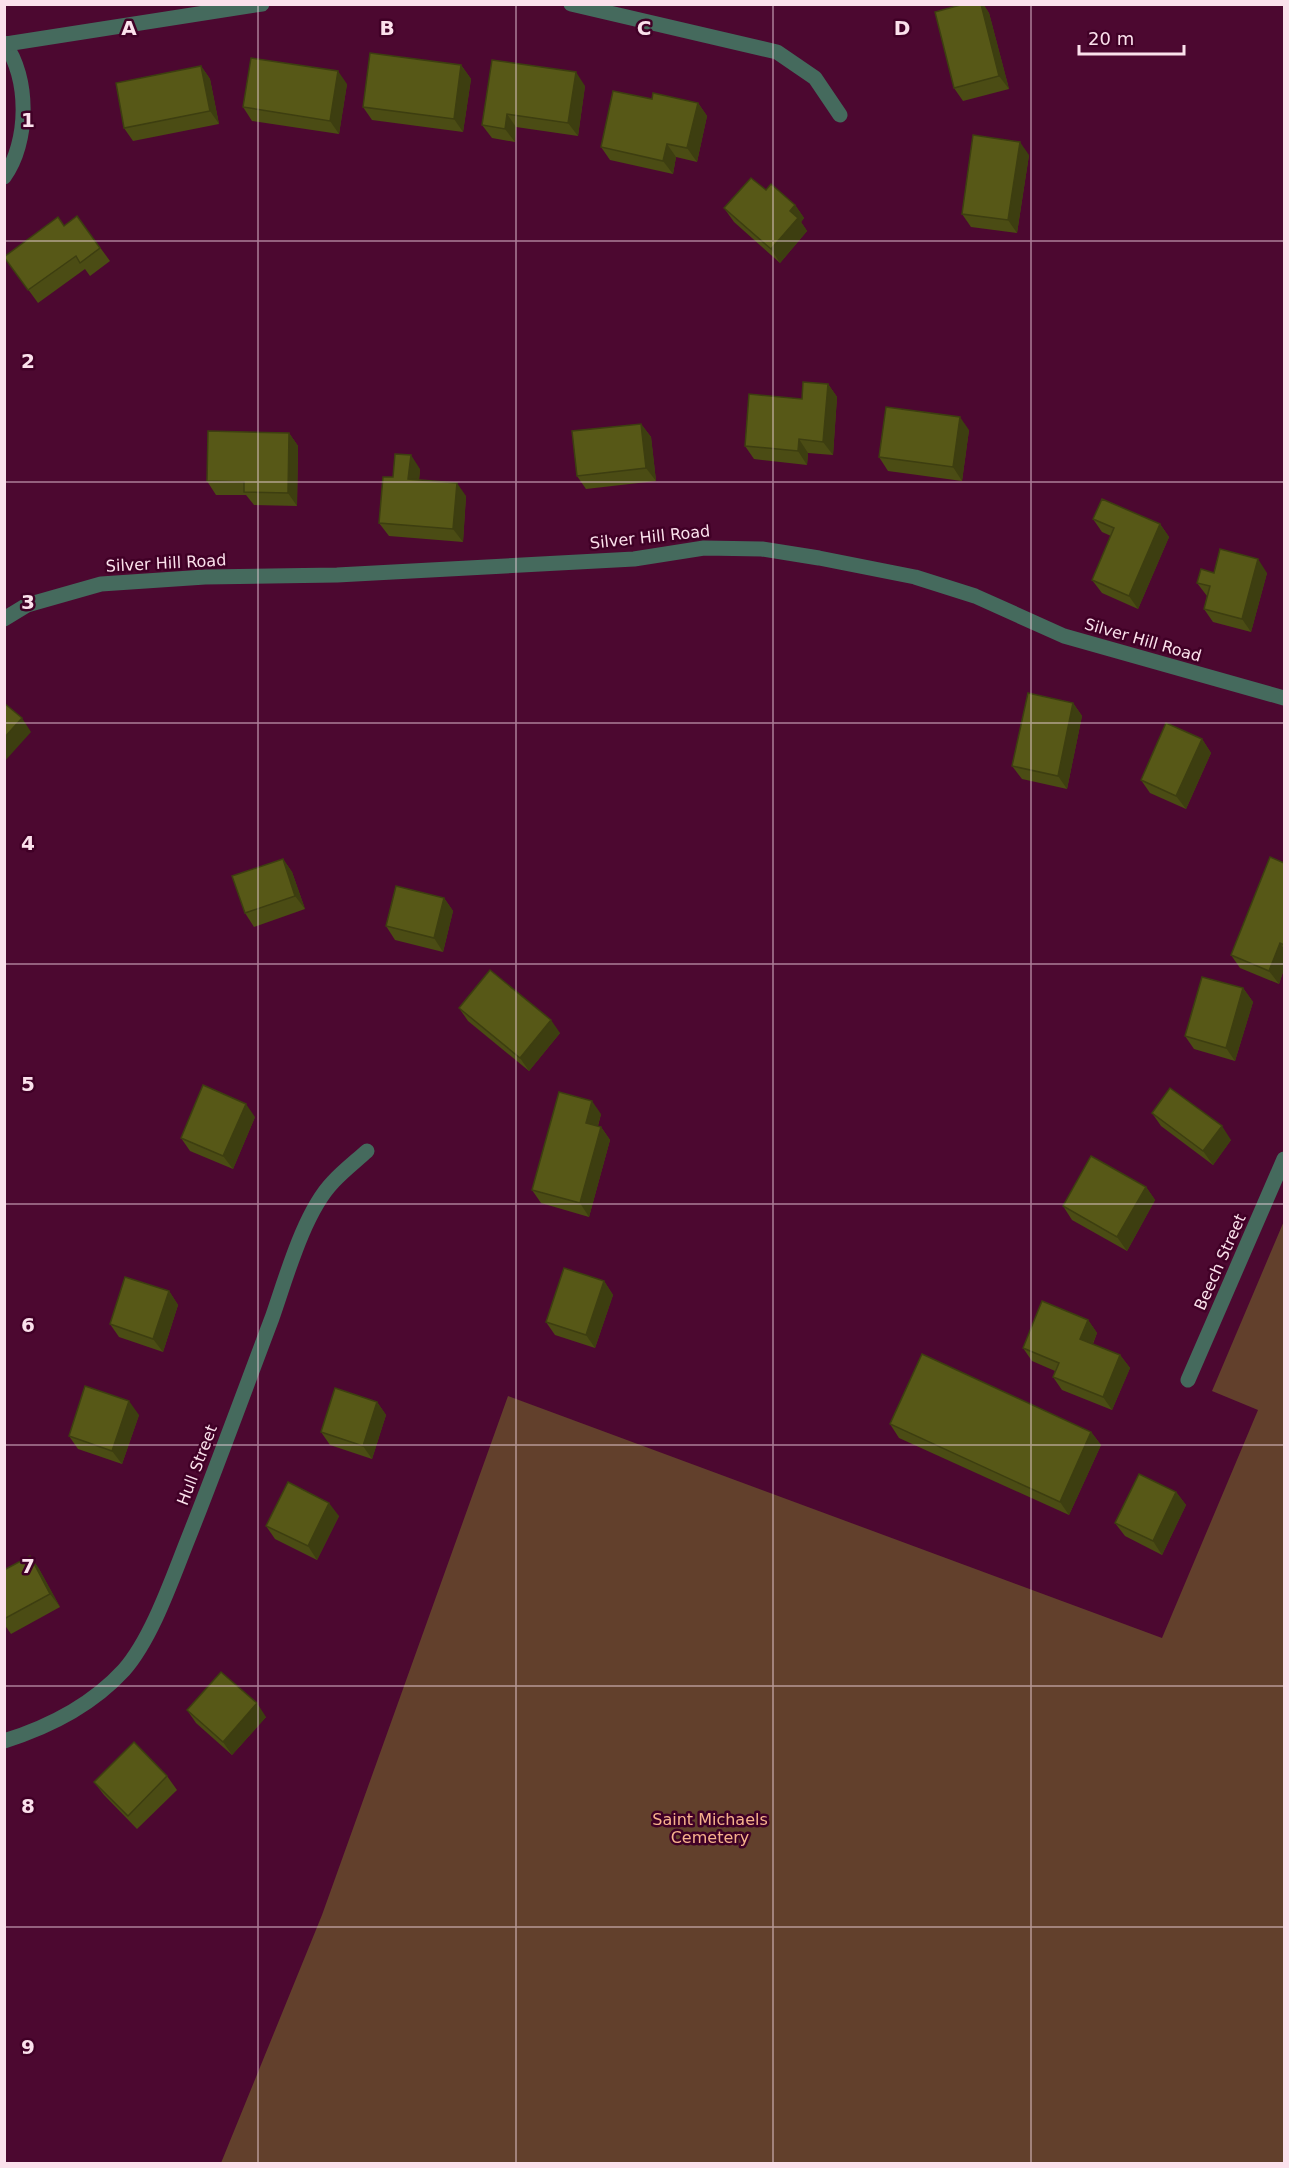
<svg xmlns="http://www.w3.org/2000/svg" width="1289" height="2168" font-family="'DejaVu Sans',sans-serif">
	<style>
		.green { fill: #62402c }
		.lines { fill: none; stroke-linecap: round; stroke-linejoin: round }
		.minor { stroke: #456a5d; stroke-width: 15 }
		.wall { fill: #4b4c14 }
		.shaded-wall { fill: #3d3e10 }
		.building { fill: #575817; stroke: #3d3e10; stroke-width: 1.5 }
		.grid { fill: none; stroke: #fbe1ec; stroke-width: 1.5; stroke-opacity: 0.55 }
		.labels { text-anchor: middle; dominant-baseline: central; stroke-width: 5; stroke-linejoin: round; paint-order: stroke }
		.street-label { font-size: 16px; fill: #fbe1ec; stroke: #400026 }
		.park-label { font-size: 16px; fill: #f7b38d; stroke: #400026 }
		.grid-label { font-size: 20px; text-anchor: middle; font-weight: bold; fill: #fbe1ec; stroke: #400026; stroke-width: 5; stroke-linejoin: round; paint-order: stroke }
	</style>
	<rect width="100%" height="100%" fill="#4c0830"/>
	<path class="green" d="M1284,1221v942h-1063l101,-248 186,-519 654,242 96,-228 -46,-19z"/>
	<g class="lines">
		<g class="minor">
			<path d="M571,4l206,48 38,26 25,37"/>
			<path d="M4,43c26,34 25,100 0,134"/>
			<path d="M6,44l256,-40"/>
			<path d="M4,619l23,-14 74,-21 104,-7 132,-2 297,-16 70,-11 58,1 57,9 96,19 60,19 89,40 220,62"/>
			<path d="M1188,1380l96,-221"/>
			<path d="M4,1741c45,-14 88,-36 120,-71 28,-32 48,-91 64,-131 29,-73 56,-147 84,-221 14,-40 32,-106 61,-136 10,-11 23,-21 34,-31"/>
		</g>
	</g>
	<g class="wall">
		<path d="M964,4h19l6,9 20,76 -46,12 -9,-13z"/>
		<path d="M492,60l93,26 -7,50 -62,-9 -1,15 -23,-4 -10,-13z"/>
		<path d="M461,65l10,14 -8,53 -91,-12 -9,-13z"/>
		<path d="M201,66l9,13 9,45 -86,17 -9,-13z"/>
		<path d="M347,84l-8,50 -87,-13 -9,-14z"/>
		<path d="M652,99l46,4 9,13 -10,46 -21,-5 -3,17 -63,-14 -9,-13z"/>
		<path d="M1029,155l-12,78 -46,-6 -9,-13z"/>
		<path d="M766,190l29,15 9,13 -3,4 6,9 -27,32 -46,-41 -10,-14z"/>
		<path d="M77,216l33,45 -20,15 -5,-7 -47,34 -24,-33 50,-44z"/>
		<path d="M828,384l9,13 -4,58 -25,-2 -1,12 -53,-6 -9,-13 57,-47z"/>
		<path d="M641,424l10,13 5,44 -70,8 -9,-13z"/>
		<path d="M969,430l-7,51 -74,-10 -9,-14z"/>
		<path d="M289,433l9,13 -1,60 -43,-1 -8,-10h-30l-9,-14z"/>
		<path d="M420,469l-1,11 47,16 -3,46 -74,-6 -10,-13 14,-46z"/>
		<path d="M1093,519l67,5 9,13 -31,72 -36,-16 -10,-13 19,-44 -9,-4z"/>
		<path d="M1214,573h53l-16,59 -38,-10 -9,-13 3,-13 -10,-13z"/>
		<path d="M1073,703l9,13 -15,73 -45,-10 -10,-13z"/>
		<path d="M1202,739l9,14 -25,56 -36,-16 -9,-13z"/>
		<path d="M283,859l9,13 13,37 -51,18 -9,-14z"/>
		<path d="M1284,863v106l-5,15 -39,-16 -9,-13z"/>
		<path d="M444,898l9,13 -10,41 -48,-12 -9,-14z"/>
		<path d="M1243,988l10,14 -18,59 -41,-12 -9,-13z"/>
		<path d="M459,1008l101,25 -31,38 -61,-50z"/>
		<path d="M1152,1113l79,27 -18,25 -52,-39z"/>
		<path d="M601,1114l-3,12 3,1 9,13 -21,77 -48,-14 -9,-13z"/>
		<path d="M255,1117l-22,52 -43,-18 -9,-13z"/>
		<path d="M1146,1187l9,13 -28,51 -55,-31 -9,-14z"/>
		<path d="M604,1281l9,14 -18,53 -40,-13 -9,-13z"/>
		<path d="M169,1291l9,14 -15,47 -44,-15 -9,-13z"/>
		<path d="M1088,1320l9,13 -4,11 27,11 10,13 -18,42 -50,-20 -9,-13 2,-6 -23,-10 -9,-13z"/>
		<path d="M377,1402l9,13 -14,44 -42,-14 -9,-13z"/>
		<path d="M139,1415l-17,49 -44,-15 -9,-13z"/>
		<path d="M890,1424l201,8 10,13 -32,70 -170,-77z"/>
		<path d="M1176,1492l10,13 -24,50 -37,-19 -10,-13z"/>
		<path d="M339,1516l-22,44 -42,-21 -9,-13z"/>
		<path d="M30,1556l9,13 21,38 -49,27 -7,-10v-54z"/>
		<path d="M187,1710l79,7 -34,38 -36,-32z"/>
		<path d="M167,1776l10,14 -40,39 -33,-34 -10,-13z"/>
	</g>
	<g class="shaded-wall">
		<path d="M981,4h2l6,9 20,76 -10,-13z"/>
		<path d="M461,65l10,14 -8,53 -9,-13z"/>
		<path d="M201,66l9,13 9,45 -9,-13z"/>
		<path d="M338,71l9,13 -8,50 -9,-13z"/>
		<path d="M576,72l9,14 -7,50 -10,-13z"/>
		<path d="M698,103l9,13 -10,46 -10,-14z"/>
		<path d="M507,114l9,13 -1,15 -10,-13z"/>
		<path d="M1020,142l9,13 -12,78 -9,-13z"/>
		<path d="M667,144l9,13 -3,17 -10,-13z"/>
		<path d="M795,205l9,13 -3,4 6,9 -27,32 -9,-14 19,-38z"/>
		<path d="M828,384l9,13 -4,58 -10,-13z"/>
		<path d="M960,417l9,13 -7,51 -9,-14z"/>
		<path d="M641,424l10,13 5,44 -10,-13z"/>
		<path d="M289,433l9,13 -1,60 -9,-13z"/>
		<path d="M799,439l9,14 -1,12 -9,-14z"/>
		<path d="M411,455l9,14 -2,23 -10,-13z"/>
		<path d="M457,483l9,13 -3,46 -10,-13z"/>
		<path d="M1160,524l9,13 -31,72 -9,-13z"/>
		<path d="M1258,559l9,14 -16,59 -9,-13z"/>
		<path d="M1073,703l9,13 -15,73 -9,-13z"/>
		<path d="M22,718l9,14 -27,30v-24z"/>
		<path d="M1202,739l9,14 -25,56 -10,-13z"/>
		<path d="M283,859l9,13 13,37 -10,-13z"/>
		<path d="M444,898l9,13 -10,41 -9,-14z"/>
		<path d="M1280,943l4,6v20l-5,15 -10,-13z"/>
		<path d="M1243,988l10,14 -18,59 -9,-13z"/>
		<path d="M551,1020l9,13 -31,38 -9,-13z"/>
		<path d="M592,1101l9,13 -6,22 -9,-13z"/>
		<path d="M246,1104l9,13 -22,52 -10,-13z"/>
		<path d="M1222,1126l9,14 -18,25 -10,-14z"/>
		<path d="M601,1127l9,13 -21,77 -9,-14z"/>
		<path d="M1146,1187l9,13 -28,51 -10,-14z"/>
		<path d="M604,1281l9,14 -18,53 -9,-13z"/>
		<path d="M169,1291l9,14 -15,47 -10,-13z"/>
		<path d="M1088,1320l9,13 -8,19 -9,-13z"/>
		<path d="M1120,1355l10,13 -18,42 -9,-13z"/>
		<path d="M129,1401l10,14 -17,49 -10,-13z"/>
		<path d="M377,1402l9,13 -14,44 -9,-13z"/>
		<path d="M1091,1432l10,13 -32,70 -9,-13z"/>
		<path d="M1176,1492l10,13 -24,50 -9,-14z"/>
		<path d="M329,1503l10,13 -22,44 -9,-14z"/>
		<path d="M30,1556l9,13 21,38 -10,-13z"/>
		<path d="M257,1703l9,14 -34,38 -9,-13z"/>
	</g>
	<g class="building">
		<path d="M964,4h17l18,72 -45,12 -19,-76z"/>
		<path d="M370,53l91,12 -7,54 -91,-12z"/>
		<path d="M251,58l87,13 -8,50 -87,-14z"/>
		<path d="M492,60l84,12 -8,51 -61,-9 -2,15 -23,-4z"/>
		<path d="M201,66l9,45 -86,17 -8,-45z"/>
		<path d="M613,91l39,8 1,-6 45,10 -11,45 -20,-4 -4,17 -62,-14z"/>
		<path d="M973,135l47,7 -12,78 -46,-6z"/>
		<path d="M751,178l15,12 5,-6 24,21 -5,6 8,7 -27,31 -47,-41z"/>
		<path d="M77,216l23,32 -20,15 -4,-7 -48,34 -24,-33 54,-40 6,9z"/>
		<path d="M803,382l25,2 -5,58 -24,-3 -1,12 -53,-5 4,-52 53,5z"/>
		<path d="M886,407l74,10 -7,50 -74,-10z"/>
		<path d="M641,424l5,44 -69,8 -5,-45z"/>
		<path d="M208,431l81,2 -1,60 -44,-1v-10l-37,-1z"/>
		<path d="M395,454l16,1 -3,24 49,4 -4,46 -74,-6 4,-46h10z"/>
		<path d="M1102,499l58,25 -31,72 -37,-16 22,-52 -21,-9z"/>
		<path d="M1220,549l38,10 -16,60 -38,-10 6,-23 -13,-3 4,-14 13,4z"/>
		<path d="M1028,693l45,10 -15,73 -46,-10z"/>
		<path d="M4,703l18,15 -18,20z"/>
		<path d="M1166,723l36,16 -26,57 -35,-16z"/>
		<path d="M1270,857l14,6v82l-4,-2 -11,28 -38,-16z"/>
		<path d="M283,859l12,37 -50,17 -13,-37z"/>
		<path d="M396,886l48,12 -10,40 -48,-12z"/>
		<path d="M490,970l61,50 -31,38 -61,-50z"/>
		<path d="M1202,977l41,11 -17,60 -41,-12z"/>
		<path d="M203,1085l43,19 -23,52 -42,-18z"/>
		<path d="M1170,1088l52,38 -19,25 -51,-38z"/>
		<path d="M559,1092l33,9 -6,22 15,4 -21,76 -48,-13z"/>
		<path d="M1091,1156l55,31 -29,50 -54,-31z"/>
		<path d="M564,1268l40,13 -18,54 -40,-13z"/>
		<path d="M125,1277l44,14 -16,48 -43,-15z"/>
		<path d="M1042,1301l46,19 -8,19 40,16 -17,42 -50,-20 6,-14 -36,-15z"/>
		<path d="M922,1354l169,78 -31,70 -170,-78z"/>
		<path d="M85,1386l44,15 -17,50 -43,-15z"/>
		<path d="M335,1388l42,14 -14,44 -42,-14z"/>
		<path d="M1139,1474l37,18 -23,49 -38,-18z"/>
		<path d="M288,1482l41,21 -21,43 -42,-20z"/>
		<path d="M30,1556l20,38 -46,25v-49z"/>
		<path d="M221,1672l36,31 -34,39 -36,-32z"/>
		<path d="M134,1742l33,34 -39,40 -34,-34z"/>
	</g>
	<path class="grid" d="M258,4v2160M516,4v2160M773,4v2160M1031,4v2160M4,241h1280M4,482h1280M4,723h1280M4,964h1280M4,1204h1280M4,1445h1280M4,1686h1280M4,1927h1280"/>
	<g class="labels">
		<g class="street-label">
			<text transform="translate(650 537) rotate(-6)">Silver Hill Road</text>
			<text transform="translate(166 563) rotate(-3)">Silver Hill Road</text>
			<text transform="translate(1143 640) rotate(16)">Silver Hill Road</text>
			<text transform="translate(1220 1262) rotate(-66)">Beech Street</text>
			<text transform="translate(197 1465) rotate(-69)">Hull Street</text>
		</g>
		<g class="park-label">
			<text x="710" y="1819">Saint Michaels<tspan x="710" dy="18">Cemetery</tspan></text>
		</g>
	</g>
	<g class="grid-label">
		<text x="129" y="35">A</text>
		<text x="387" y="35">B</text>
		<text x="644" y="35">C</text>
		<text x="902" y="35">D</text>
		<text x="28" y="127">1</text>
		<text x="28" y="368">2</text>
		<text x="28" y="609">3</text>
		<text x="28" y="850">4</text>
		<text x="28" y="1091">5</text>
		<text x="28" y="1332">6</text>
		<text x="28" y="1573">7</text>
		<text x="28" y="1813">8</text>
		<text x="28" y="2054">9</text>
	</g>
	<rect width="1289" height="2168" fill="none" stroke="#fbe1ec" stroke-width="12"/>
	<path d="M1079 45v9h105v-9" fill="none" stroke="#fbe1ec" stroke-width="3"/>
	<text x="1088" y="45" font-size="18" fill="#fbe1ec" stroke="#400026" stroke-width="4.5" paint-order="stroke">20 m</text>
</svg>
